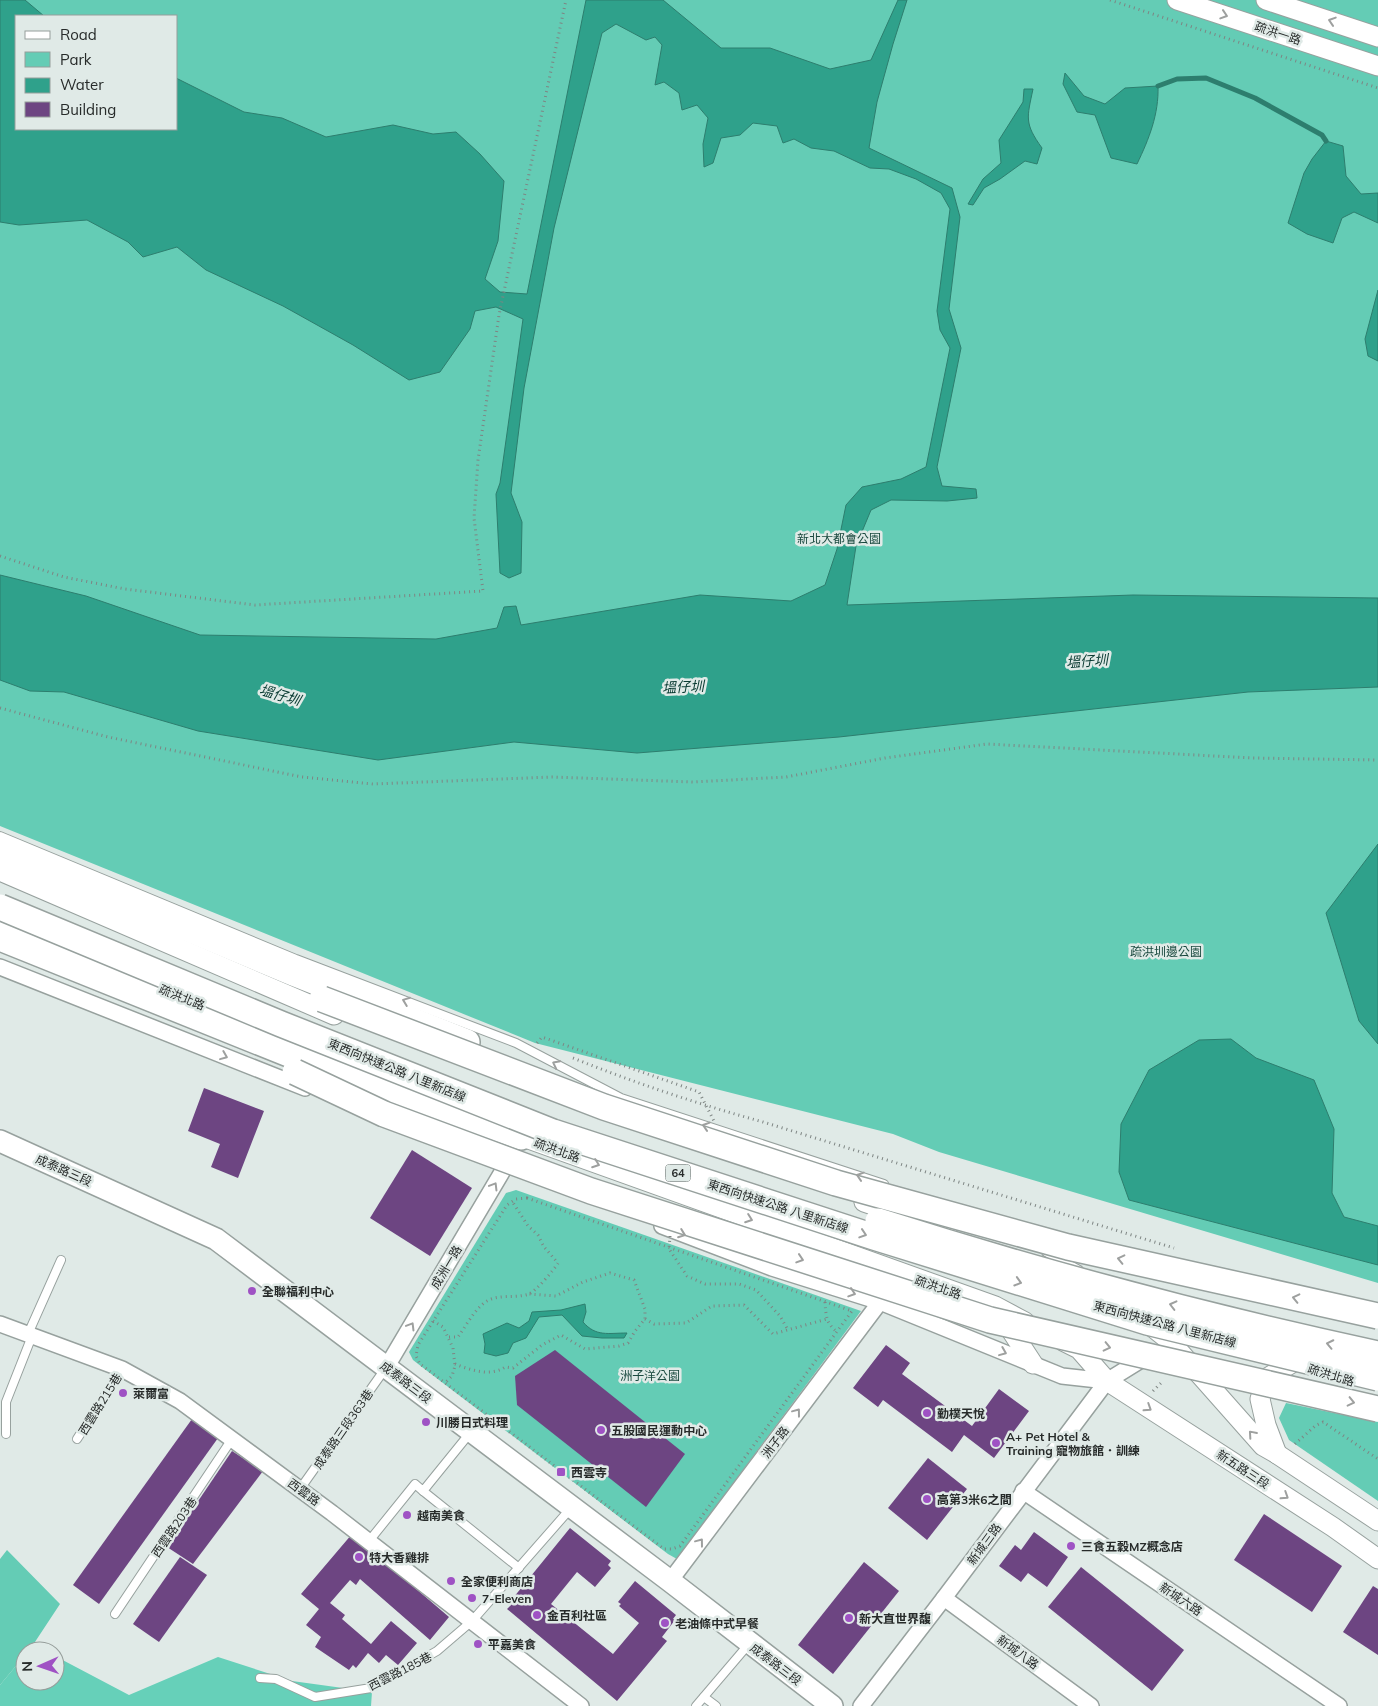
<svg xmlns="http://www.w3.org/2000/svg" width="1378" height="1706" font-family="Mulish,'Noto Sans TC',sans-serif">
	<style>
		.green { fill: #64ccb5; fill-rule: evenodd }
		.forest { fill: #66d0b9 }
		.water { fill: #2fa18b; stroke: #2d7e6e }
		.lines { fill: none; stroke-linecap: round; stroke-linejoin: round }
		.stream { stroke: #2d7e6e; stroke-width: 5 }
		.building { fill: #6d4582 }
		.service-casing { stroke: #97a19e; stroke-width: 10 }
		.minor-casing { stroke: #97a19e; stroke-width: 18 }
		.tertiary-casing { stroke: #97a19e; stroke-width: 21 }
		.secondary-casing { stroke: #97a19e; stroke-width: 24 }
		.trunk-casing { stroke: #97a19e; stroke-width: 28 }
		.path { stroke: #7e8583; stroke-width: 3; stroke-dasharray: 1 4; stroke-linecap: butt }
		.service { stroke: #fff; stroke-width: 8 }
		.minor { stroke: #fff; stroke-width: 15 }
		.tertiary { stroke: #fff; stroke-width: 19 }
		.secondary { stroke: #fff; stroke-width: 21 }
		.trunk { stroke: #fff; stroke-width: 25 }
		.trunk-bridge-casing { stroke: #97a19e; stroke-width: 28; stroke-linecap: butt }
		.path-bridge { stroke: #7e8583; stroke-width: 3; stroke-dasharray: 1 4; stroke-linecap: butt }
		.trunk-bridge { stroke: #fff; stroke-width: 25 }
		.oneway { stroke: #9ea09f }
		.poi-dot { fill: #9f52c4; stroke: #e0eae7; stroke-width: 2 }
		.labels { text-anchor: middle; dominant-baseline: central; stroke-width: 5; stroke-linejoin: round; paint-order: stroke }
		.shield { fill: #e0eae7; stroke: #5e6463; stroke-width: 1 }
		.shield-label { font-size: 11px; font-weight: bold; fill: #272b2a }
		.street-label { font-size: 12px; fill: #272b2a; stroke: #e0eae7 }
		.park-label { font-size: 12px; fill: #1a493f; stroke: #e0eae7 }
		.poi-label { font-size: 12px; font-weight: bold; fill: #272b2a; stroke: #e0eae7; text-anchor: start }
		.water-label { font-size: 14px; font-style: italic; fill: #093b32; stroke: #e0eae7 }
	</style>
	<rect width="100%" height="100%" fill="#e0eae7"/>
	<g class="green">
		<path d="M0,0h1378v1283l-439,-131 -46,-18 -358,-91 -535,-217zM16,16h160v113h-160z"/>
		<path d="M516,1190l345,121 -184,248 -9,-5 -246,-187 -9,-7 -4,-8 97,-159z"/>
		<path d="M1286,1403l92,19v79l-89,-61 -10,-22z"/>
		<path d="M7,1550l53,54 -31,47h-4v4l-25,30v-126z"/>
	</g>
	<path class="forest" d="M25,1655v26h30v-25l74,39 89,-38 74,24 80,11 -1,14h-371v-21z"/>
	<g class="water">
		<path d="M0,0h25l19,16h-28v113h160v-51l68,34 38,6 44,19 67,-12 40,9 23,-2 24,22 24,27 -6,60 -13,38 15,13 27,2 59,-294h77l58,48h49l60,21 41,-9 27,-60h9l-14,44 -16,58 -8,46 83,40 8,29 -11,92 12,39 -24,119 5,19 34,3 1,9 -30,3 -56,-1 -20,10 -15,36 -9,59 286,-10 245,3v89l-130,5 -409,45 -202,16 -123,-11 -136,18 -180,-29 -134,-39 -34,-1 -30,-11v-105l86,21 114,39 236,4 61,-11 7,-21 12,-1 5,19 179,-30 91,6 34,-16 12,-36 9,-44 16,-18 39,-8 25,-12 24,-119 -10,-18 -3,-19 13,-102 -9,-16 -25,-14 -27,-10 -19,-1 -36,-17 -23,-3 -17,-9 -11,4 -6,-17 -24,-3 -13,12 -19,3 -8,25 -9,4 -1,-23 5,-26 -11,-13 -15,5 -3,-17 -15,-11 -9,3 7,-40 -7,-8 -9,3 -30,-16 -14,9 -48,195 -30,160 -13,105 11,29 -1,51 -12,5 -9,-5 -4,-79 4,-11 23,-164 -27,-12 -21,4 -5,18 -30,43 -31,8 -56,-35 -70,-39 -77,-36 -29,-23 -34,10 -15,-15 -41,-22 -68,5 -19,-3z"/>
		<path d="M1065,73l19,23 21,8 20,-16 33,-2c1,28 -9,53 -21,78l-26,-6 -16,-43 -18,-3 -14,-28z"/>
		<path d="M1024,89h9c-6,29 -9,34 9,59l-5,16 -12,-3 -25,18 -16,9 -11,17 -5,-1 15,-25 18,-16 -2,-23 24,-38z"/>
		<path d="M1326,141l17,5 3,30 15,18 17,-1v30l-24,-11 -12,6 -9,25 -26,-9 -19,-11 16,-50 8,-14z"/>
		<path d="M1378,290v71l-10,-5 -3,-17z"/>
		<path d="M1378,844v200l-19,-23 -33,-108z"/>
		<path d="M1231,1039l25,19 58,22 20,49 -2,64 12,24 34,9v39l-249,-65 -10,-28 2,-48 28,-54 50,-30z"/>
		<path d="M585,1304l1,8 -3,10c13,15 25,11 44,11l-3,5h-22l-20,-2 -20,-21 -23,2 -13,21 -13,5 -5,10 -12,3 -12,-3 1,-9 -2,-10 24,-11 12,5 10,-7 3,-9 29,-2z"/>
	</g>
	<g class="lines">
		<path class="stream" d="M1158,86l19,-7 29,-1 49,20 67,37 4,6"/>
	</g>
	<g class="building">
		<path d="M204,1088l60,23 -26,67 -27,-11 9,-23 -32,-13z"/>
		<path d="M412,1150l60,38 -42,68 -60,-38z"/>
		<path d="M886,1345l24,18 -8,11 70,52 27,-37 30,22 -35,47 -30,-23 -12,17 -69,-52 -5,7 -25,-19z"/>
		<path d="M555,1350l130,104 -39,53 -129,-102 -2,-29z"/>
		<path d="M192,1419l26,19 -119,166 -26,-19z"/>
		<path d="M232,1451l31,20 -70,93 -26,-17z"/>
		<path d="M928,1458l39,31 -40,51 -39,-32z"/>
		<path d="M1264,1514l78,52 -30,46 -78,-52z"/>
		<path d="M570,1528l41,33 -3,4 3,3 -16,19 -18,-15 -26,32 62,50 26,-31 -20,-17 2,-2 -3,-2 17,-21 41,34 -3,4 2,1 -13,17 5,4 -50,60 -110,-92 4,-4 -2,-2z"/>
		<path d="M1034,1532l34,25 -21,30 -19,-14 -7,9 -22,-16 16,-21 6,5z"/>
		<path d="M352,1534l97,83 -19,23 -70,-61 -4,6 -6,-5 -20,23 15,12 -3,4 29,25 20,-23 26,22 -19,22 -12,-10 -7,8 -11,-10 -12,15 -3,-3 -4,5 -34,-23 6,-10 -15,-12 13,-16 -18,-15z"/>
		<path d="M180,1557l27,18 -48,67 -26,-18z"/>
		<path d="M864,1562l35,29 -66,83 -35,-29z"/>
		<path d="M1081,1567l103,83 -32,41 -104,-84z"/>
		<path d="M1373,1586l5,3v66l-35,-23z"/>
	</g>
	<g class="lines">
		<defs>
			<g id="service">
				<path d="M0,836l296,123 220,84 105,55 263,86"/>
				<path d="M1046,1252l33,18"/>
				<path d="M28,1334l33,-74"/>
				<path d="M6,1434v-32l26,-66"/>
				<path d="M77,1439l45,-70"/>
				<path d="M300,1489l85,-120"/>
				<path d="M423,1491l96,77"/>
				<path d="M369,1541l46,-57 8,7 47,-58"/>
				<path d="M115,1614l117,-175"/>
				<path d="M260,1678l16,1 39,18 56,-9 66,-37 35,-30 99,-113"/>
				<path d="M704,1697l12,9"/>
				<path d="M696,1706l52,-61"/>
			</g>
			<g id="minor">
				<path d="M0,967l305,121"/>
				<path d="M662,1226l110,42 108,34 182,74 45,5 42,-26"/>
				<path d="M0,1324l122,45 58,32 152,112 249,193"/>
				<path d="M386,1368l119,-201"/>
				<path d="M1023,1491l316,215"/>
				<path d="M670,1581l210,-279"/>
				<path d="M944,1598l147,108"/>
				<path d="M861,1706l83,-108 163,-217"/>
			</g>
			<g id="tertiary">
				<path d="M1177,0l201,66"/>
				<path d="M1266,0l112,37"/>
				<path d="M0,871l334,144"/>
				<path d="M0,922l285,117"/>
				<path d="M509,1132l486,174 30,16"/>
				<path d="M864,1202l83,28"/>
				<path d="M1003,1318l30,46"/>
				<path d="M1150,1325l20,16 93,105 14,8 101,67"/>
				<path d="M1063,1341l16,8 28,32 226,146 45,32"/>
				<path d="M1277,1454l-11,-29 -6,-26 7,-21 25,-15"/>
			</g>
			<path id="secondary" d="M0,1141l216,98 454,342 162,125"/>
			<g id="trunk">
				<path d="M0,850l293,123 174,69"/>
				<path d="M0,938l301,121 220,78"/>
			</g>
		</defs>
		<use href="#service" class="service-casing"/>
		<use href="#minor" class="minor-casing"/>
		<use href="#tertiary" class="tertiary-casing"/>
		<use href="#secondary" class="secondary-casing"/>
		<use href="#trunk" class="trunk-casing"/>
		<g class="path">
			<path d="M1110,0l268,88"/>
			<path d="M0,556l64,21 61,12 130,16 228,-14 -9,-73 4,-58 21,-145 67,-315"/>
			<path d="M0,708l108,29 194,40 71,7 179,-7 141,5 93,-5 99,-19 102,-14 266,14 125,2"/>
			<path d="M573,1058c62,25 125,46 190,64l411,126"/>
			<path d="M527,1198l325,113 -172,235 -8,3h-8l-244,-185 -4,-8 2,-11 89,-140 9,-6z"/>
			<path d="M825,1302c1,14 1,21 12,30"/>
			<path d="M645,1319l9,5 32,-1 26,-17 32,-1 29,29 54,-15"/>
			<path d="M433,1321l10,6 10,21 2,18 -3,10 -6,6"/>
			<path d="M449,1337h9c8,-11 15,-25 26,-34 12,-10 31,-4 45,-9 7,-3 25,-24 29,-31l-14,-16 -6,-12 -10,-9 -16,-25"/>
			<path d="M455,1364c15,6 36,13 50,3l8,1 29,-23 19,-10 24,14 34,-3 9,-3 7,-12 10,-12v-10l-11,-29 -24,-7 -27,9 -27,14 -27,-2"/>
			<path d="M1153,1391l10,-10"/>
			<path d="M1295,1444l20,-18 8,-4 55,37"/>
		</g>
		<use href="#service" class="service"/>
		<use href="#minor" class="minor"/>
		<use href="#tertiary" class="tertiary"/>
		<use href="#secondary" class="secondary"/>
		<use href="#trunk" class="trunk"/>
		<defs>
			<g id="trunk-bridge">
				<path d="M0,907l281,117 272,108 321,105 273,85 231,56"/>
				<path d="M322,999l282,108 232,76 232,64 310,69"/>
				<path d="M295,1072l89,42 207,77 399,129 388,89"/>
				<path d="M878,1221c164,52 332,97 500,133"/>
			</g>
		</defs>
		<use href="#trunk-bridge" class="trunk-bridge-casing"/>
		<g class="path-bridge">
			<path d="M537,1043l5,-6 157,55 15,29"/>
			<path d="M670,1236l-1,13 18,27 18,8h34l17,6 24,26 8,14"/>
		</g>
		<use href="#trunk-bridge" class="trunk-bridge"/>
	</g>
	<defs><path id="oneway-chevron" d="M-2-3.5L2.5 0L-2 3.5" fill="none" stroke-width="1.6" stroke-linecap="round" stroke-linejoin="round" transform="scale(1.25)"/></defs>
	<g class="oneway">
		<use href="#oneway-chevron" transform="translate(1224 15) rotate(18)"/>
		<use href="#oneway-chevron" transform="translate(1332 21) rotate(-162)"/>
		<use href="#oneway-chevron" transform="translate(406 1001) rotate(-159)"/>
		<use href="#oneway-chevron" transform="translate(224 1056) rotate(22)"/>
		<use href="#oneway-chevron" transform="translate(556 1064) rotate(-153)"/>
		<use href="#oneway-chevron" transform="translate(706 1126) rotate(-162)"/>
		<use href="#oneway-chevron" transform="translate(596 1164) rotate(20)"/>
		<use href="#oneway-chevron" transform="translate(860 1176) rotate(-162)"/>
		<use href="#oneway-chevron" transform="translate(494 1186) rotate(-59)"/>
		<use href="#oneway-chevron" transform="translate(749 1219) rotate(20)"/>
		<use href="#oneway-chevron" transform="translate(682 1234) rotate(21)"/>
		<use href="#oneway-chevron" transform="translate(863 1234) rotate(18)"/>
		<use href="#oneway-chevron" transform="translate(800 1259) rotate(18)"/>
		<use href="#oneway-chevron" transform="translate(1121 1259) rotate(-167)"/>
		<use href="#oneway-chevron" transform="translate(1018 1282) rotate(17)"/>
		<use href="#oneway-chevron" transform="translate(852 1293) rotate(18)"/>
		<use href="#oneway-chevron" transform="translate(1296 1298) rotate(-167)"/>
		<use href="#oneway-chevron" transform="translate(1173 1305) rotate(-166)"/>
		<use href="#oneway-chevron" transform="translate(411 1326) rotate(-59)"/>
		<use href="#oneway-chevron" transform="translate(1330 1344) rotate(-168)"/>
		<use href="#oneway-chevron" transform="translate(1107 1347) rotate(13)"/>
		<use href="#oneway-chevron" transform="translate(1003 1352) rotate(22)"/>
		<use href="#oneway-chevron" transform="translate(1351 1402) rotate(13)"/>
		<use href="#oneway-chevron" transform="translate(1148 1408) rotate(33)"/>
		<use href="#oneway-chevron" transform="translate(797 1412) rotate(-53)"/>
		<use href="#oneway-chevron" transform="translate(1252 1434) rotate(-131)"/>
		<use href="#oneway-chevron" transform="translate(1285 1496) rotate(33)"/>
		<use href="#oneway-chevron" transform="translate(700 1542) rotate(-53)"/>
	</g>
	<g class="poi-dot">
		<circle cx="252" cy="1291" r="5"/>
		<circle cx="123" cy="1393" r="5"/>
		<circle cx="927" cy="1413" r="5"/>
		<circle cx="426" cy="1422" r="5"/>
		<circle cx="601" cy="1430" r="5"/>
		<circle cx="996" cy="1443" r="5"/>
		<rect x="556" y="1467" width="10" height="10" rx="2.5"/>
		<circle cx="927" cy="1499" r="5"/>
		<circle cx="407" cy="1515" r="5"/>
		<circle cx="1071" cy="1546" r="5"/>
		<circle cx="359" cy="1557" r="5"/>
		<circle cx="451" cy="1581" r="5"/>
		<circle cx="472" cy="1598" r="5"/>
		<circle cx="537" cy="1615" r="5"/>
		<circle cx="849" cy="1618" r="5"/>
		<circle cx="665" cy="1623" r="5"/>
		<circle cx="478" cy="1644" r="5"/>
	</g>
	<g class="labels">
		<rect class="shield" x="665.5" y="1164.5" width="25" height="17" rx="4"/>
		<g class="shield-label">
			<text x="678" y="1173">64</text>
		</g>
		<g class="street-label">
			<text transform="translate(1278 33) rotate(18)">疏洪一路</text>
			<text transform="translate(182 997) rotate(22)">疏洪北路</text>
			<text transform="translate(397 1070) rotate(22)">東西向快速公路 八里新店線</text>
			<text transform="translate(557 1150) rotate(20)">疏洪北路</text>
			<text transform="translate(64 1170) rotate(24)">成泰路三段</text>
			<text transform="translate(778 1206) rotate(18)">東西向快速公路 八里新店線</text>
			<text transform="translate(446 1267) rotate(-59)">成洲一路</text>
			<text transform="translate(938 1287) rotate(19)">疏洪北路</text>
			<text transform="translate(1165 1324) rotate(15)">東西向快速公路 八里新店線</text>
			<text transform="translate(1331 1375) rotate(17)">疏洪北路</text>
			<text transform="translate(406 1382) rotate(37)">成泰路三段</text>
			<text transform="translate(100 1404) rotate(-58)">西雲路215巷</text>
			<text transform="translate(343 1429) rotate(-55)">成泰路三段363巷</text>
			<text transform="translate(775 1442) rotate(-53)">洲子路</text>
			<text transform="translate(1243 1469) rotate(33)">新五路三段</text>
			<text transform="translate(304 1492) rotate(36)">西雲路</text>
			<text transform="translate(174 1527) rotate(-56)">西雲路203巷</text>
			<text transform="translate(984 1544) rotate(-54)">新城三路</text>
			<text transform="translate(1181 1599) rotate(34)">新城六路</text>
			<text transform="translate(1018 1652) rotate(36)">新城八路</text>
			<text transform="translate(776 1664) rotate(37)">成泰路三段</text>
			<text transform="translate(400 1671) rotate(-27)">西雲路185巷</text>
		</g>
		<g class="park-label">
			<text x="839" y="538">新北大都會公園</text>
			<text x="1166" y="951">疏洪圳邊公園</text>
			<text x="650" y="1375">洲子洋公園</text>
		</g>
		<g class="poi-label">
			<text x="262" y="1291">全聯福利中心</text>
			<text x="133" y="1393">萊爾富</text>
			<text x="937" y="1413">勤樸天悅</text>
			<text x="436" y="1422">川勝日式料理</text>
			<text x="611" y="1430">五股國民運動中心</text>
			<text x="1006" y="1436">A+ Pet Hotel &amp;<tspan x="1006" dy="14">Training 寵物旅館．訓練</tspan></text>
			<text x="571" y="1472">西雲寺</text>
			<text x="937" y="1499">高第3米6之間</text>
			<text x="417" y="1515">越南美食</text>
			<text x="1081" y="1546">三食五穀MZ概念店</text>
			<text x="369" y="1557">特大香雞排</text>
			<text x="461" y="1581">全家便利商店</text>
			<text x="482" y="1598">7-Eleven</text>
			<text x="547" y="1615">金百利社區</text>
			<text x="859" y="1618">新大直世界馥</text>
			<text x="675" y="1623">老油條中式早餐</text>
			<text x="488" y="1644">平嘉美食</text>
		</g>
		<g class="water-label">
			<text transform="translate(1087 661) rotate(-4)">塭仔圳</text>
			<text transform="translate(683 687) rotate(-3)">塭仔圳</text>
			<text transform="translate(280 695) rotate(16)">塭仔圳</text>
		</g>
	</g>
	<rect x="15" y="15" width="162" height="115" fill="#e0eae7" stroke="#969e9b"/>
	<rect x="25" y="31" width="25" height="8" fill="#ffffff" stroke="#969e9b"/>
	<text x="60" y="40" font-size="15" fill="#272b2a">Road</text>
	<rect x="25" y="52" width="25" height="15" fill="#64ccb5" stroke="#969e9b"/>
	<text x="60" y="65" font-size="15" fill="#272b2a">Park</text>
	<rect x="25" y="78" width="25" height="15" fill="#2fa18b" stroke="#969e9b"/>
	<text x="60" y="90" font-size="15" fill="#272b2a">Water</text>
	<rect x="25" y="102" width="25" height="15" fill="#6d4582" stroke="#969e9b"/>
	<text x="60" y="115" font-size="15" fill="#272b2a">Building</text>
	<g transform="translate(40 1666) rotate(268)"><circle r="24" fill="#e0eae7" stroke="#969e9b"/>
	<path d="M0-4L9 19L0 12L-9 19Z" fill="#9f52c4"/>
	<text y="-8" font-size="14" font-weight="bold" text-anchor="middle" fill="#272b2a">N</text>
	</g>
</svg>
